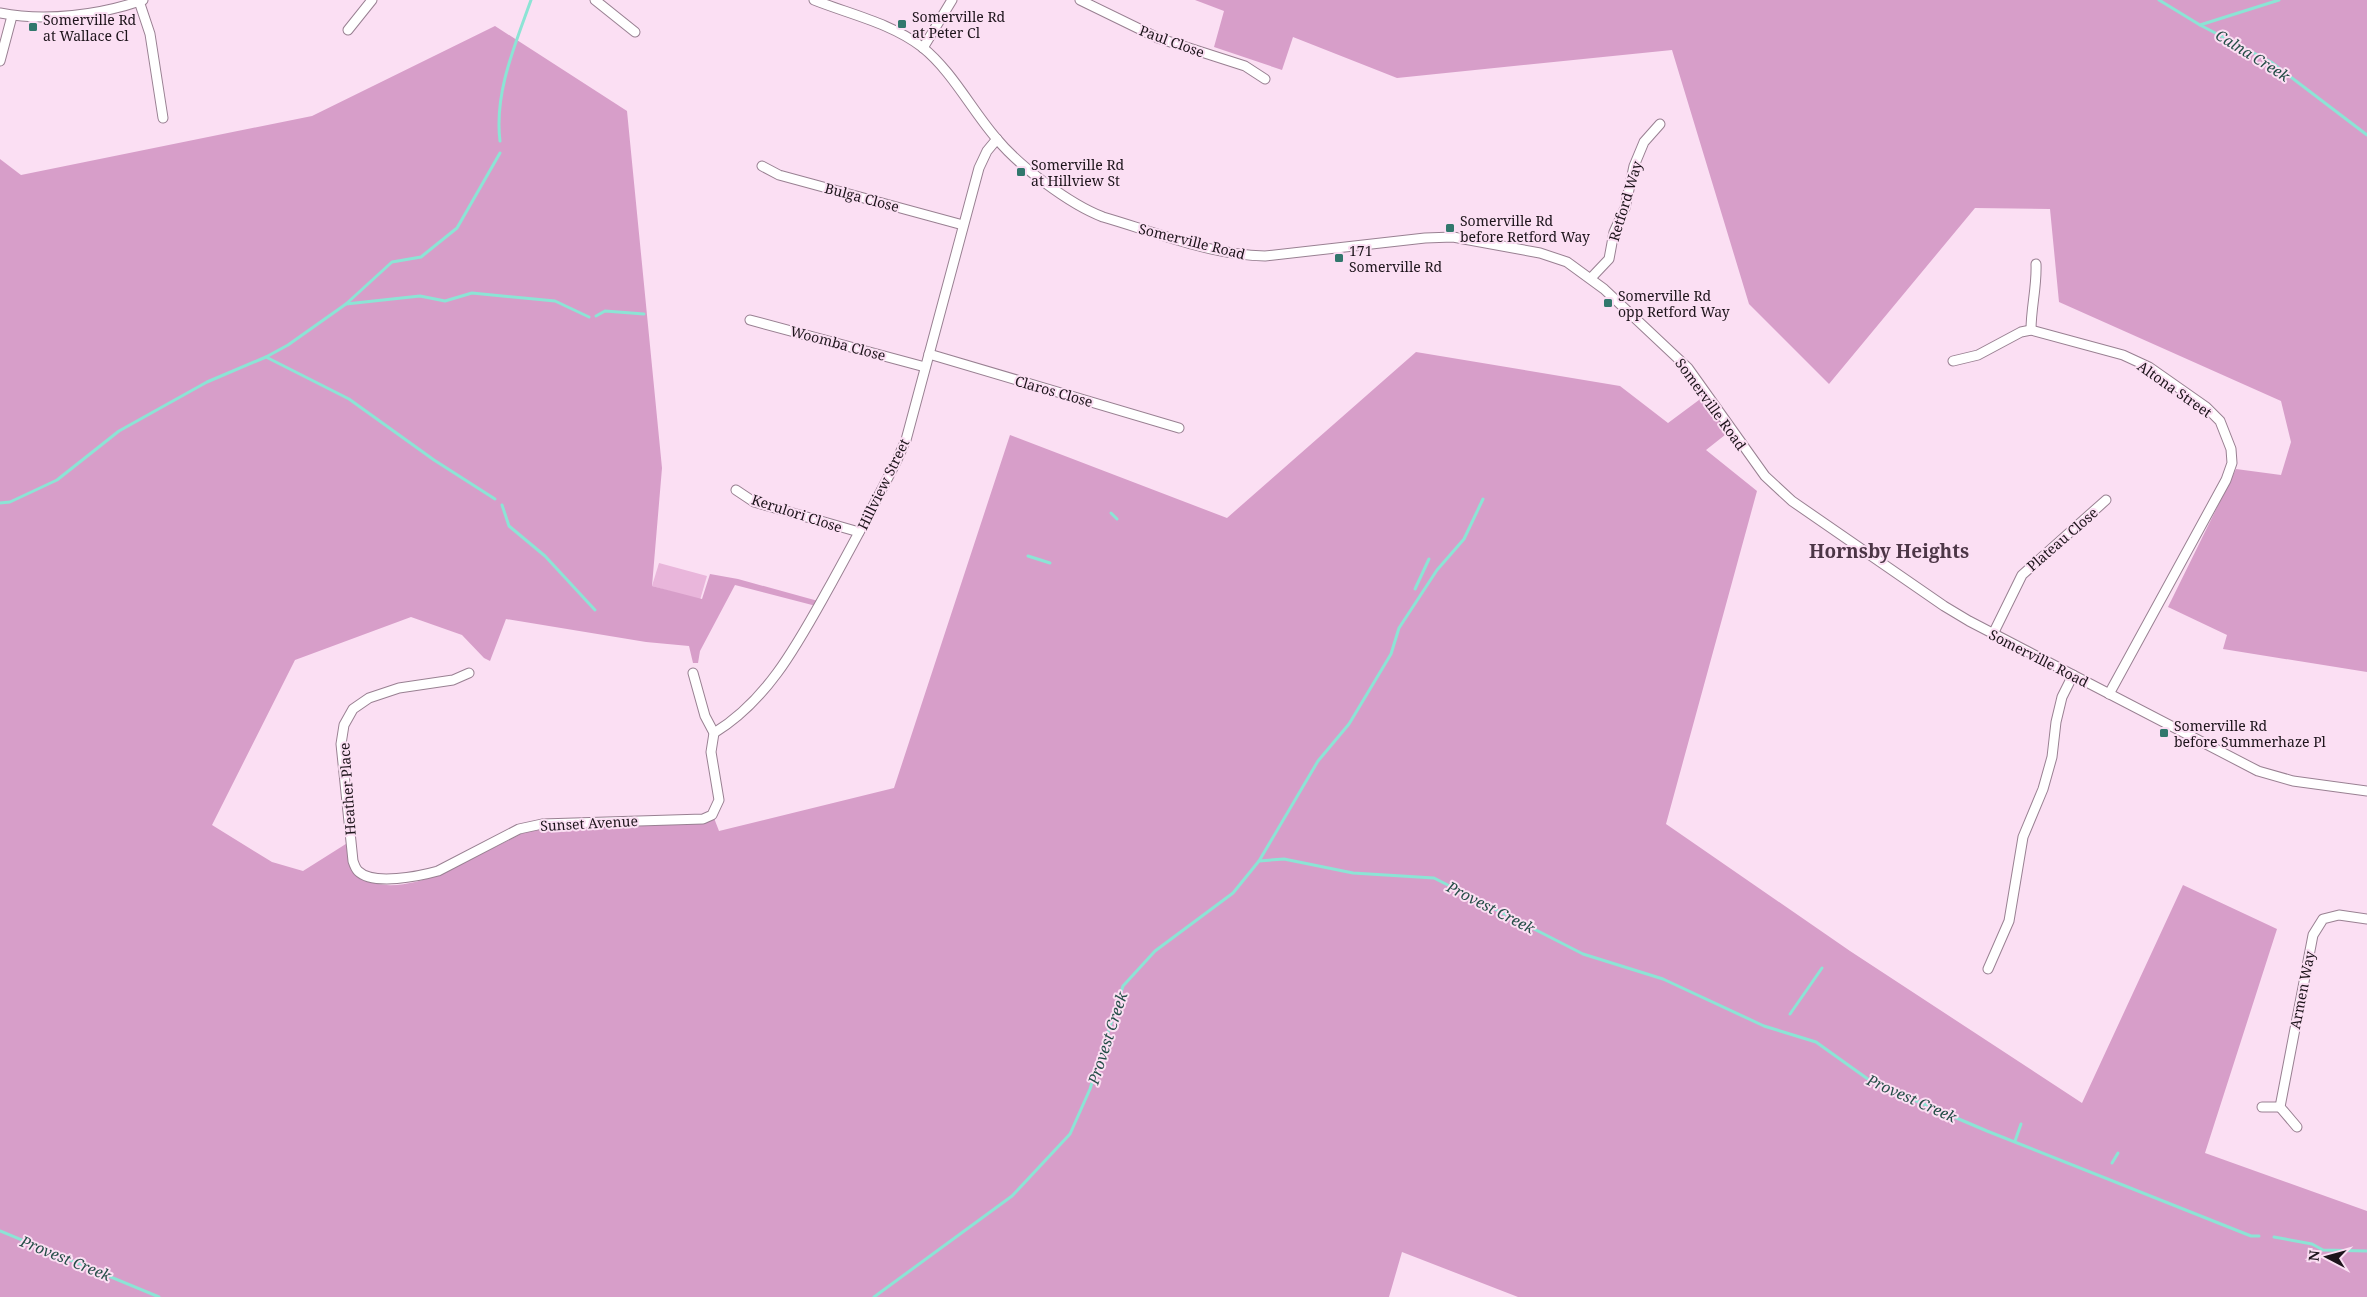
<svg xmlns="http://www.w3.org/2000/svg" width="2367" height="1297" font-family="'Noto Serif',serif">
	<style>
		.green { fill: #e9b6db }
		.forest { fill: #d79ec9 }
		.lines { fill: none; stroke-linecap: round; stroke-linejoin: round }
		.stream { stroke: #8ce4d5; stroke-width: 3 }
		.minor-casing { stroke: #998092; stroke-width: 11 }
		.minor { stroke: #fff; stroke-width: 9 }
		.poi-dot { fill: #31776c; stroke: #fbdff3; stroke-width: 2 }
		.labels { text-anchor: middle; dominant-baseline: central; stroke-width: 4; stroke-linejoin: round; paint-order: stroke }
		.poi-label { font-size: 14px; fill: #1d141b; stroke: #fbdff3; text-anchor: start }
		.street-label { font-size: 14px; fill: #1d141b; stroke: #fbdff3 }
		.water-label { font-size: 15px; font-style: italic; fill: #244d47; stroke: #fbdff3 }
		.district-label { font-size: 19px; font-weight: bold; fill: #4c3646; stroke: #fbdff3 }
	</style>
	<rect width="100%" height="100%" fill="#fbdff3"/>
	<path class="green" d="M659,563l48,13 -7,24 -48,-14z"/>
	<g class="forest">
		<path d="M1195,0h1172v672l-144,-23 4,-14 -59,-28 68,-138 45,6 10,-33 -10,-41 -222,-99 -9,-93 -75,-1 -146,176 -80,-80 -77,-254 -275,28 -104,-41 -11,33 -68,-23 10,-36z"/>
		<path d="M495,26l132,85 35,357 -10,118 50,13 8,-25 28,5 80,22 -2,5 -81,-21 -35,66 -2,12h-5l-4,-17 -43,-4 -140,-23 -16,42 -6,-3 -22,-23 -51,-18 -116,43 -83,165 60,37 31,9 46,-29c4,9 6,26 13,33 17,19 56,7 77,0l96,-48 26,-4 66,4 79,-5 8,-4 5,13 175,-43 116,-353 217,83 189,-166 204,34 48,37 35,-26 27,34 -24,19 51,41 -91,333 184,127 232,152 101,-218 94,44 -72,224 162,58v86h-849l-116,-45 -13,45h-1389v-1138l21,16 291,-59z"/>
	</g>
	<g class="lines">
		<g class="stream">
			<path d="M2159,0l41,25 71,37 96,73"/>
			<path d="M2200,25l79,-25"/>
			<path d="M500,141c-6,-48 15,-96 31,-141"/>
			<path d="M346,304l74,-8 25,5 27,-8 83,8 34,16"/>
			<path d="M596,316l9,-5 39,3"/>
			<path d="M266,357l83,42 85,61 61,39"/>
			<path d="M0,503l10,-1 47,-22 62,-49 88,-49 59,-25 22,-12 58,-41 46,-42 29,-5 36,-29 43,-75"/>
			<path d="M502,505l7,21 36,30 50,54"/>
			<path d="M1111,513l6,6"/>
			<path d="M1028,556l22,7"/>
			<path d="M1415,589l14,-30"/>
			<path d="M1259,861l59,-100 31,-37 42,-70 8,-26 38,-58 27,-31 19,-40"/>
			<path d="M1790,1014l32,-46"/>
			<path d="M2015,1141l6,-17"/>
			<path d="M2112,1163l6,-10"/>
			<path d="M0,1231l159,66"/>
			<path d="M2274,1237l38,7 11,6 44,1"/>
			<path d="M874,1297l138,-101 58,-62 20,-45 33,-103 32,-35 78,-58 26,-32 25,-2 69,14 81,5 149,76 80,25 101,47 52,16 56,40 115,49 264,105h8"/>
		</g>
		<defs>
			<g id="minor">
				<path d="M595,0l40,32"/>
				<path d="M814,0c35,14 77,23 108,47 30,24 49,62 74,91 23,28 73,66 107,79 52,15 107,38 162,39l160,-18 28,-1 87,16 27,9 37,27 84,79 77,108 27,25 152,105 25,15 289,150 35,10 74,10"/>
				<path d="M1080,0l78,38 87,28 20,13"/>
				<path d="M139,1l11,33 13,84"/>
				<path d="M0,13c46,9 100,2 143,-13"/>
				<path d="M348,30l24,-30"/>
				<path d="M923,48l29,-48"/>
				<path d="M0,61l12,-45"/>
				<path d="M762,166l17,9 184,50"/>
				<path d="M1591,278l18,-19 5,-27 11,-24 9,-42 10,-24 16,-18"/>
				<path d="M750,320l175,47"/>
				<path d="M2031,330c0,-23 6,-43 5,-66"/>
				<path d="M929,354l250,74"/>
				<path d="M1953,361l25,-6 43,-23 10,-2 92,25 26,12 57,40 14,14 11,28 1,14 -6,17 -117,214"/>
				<path d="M736,490l18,12 105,30"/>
				<path d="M1993,634l29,-59 84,-75"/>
				<path d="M469,673l-16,7 -54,8 -30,10 -16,11 -9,16 -3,19 12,117c1,3 3,8 5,10 15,15 62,5 80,0l81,-42 23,-5 161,-5 9,-4 7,-15 -8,-48 3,-19 -9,-17 -12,-43"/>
				<path d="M714,733c56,-34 86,-94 117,-149 22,-40 44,-81 65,-122l10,-22 73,-272 8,-17 10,-12"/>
				<path d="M1988,969l21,-48 14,-84 20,-48 9,-32 4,-35 6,-25 11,-22"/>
				<path d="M2262,1107h18"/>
				<path d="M2297,1127l-17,-20 33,-172 10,-16 16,-4 28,4"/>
			</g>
		</defs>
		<use href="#minor" class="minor-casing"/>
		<use href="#minor" class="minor"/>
	</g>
	<g class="poi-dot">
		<rect x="897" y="19" width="10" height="10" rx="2.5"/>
		<rect x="28" y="22" width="10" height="10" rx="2.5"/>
		<rect x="1016" y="167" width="10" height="10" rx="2.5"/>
		<rect x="1445" y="223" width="10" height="10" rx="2.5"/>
		<rect x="1334" y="253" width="10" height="10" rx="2.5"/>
		<rect x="1603" y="298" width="10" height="10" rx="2.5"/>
		<rect x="2159" y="728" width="10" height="10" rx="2.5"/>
	</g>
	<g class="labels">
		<g class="poi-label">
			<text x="912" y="16">Somerville Rd<tspan x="912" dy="16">at Peter Cl</tspan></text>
			<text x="43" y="19">Somerville Rd<tspan x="43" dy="16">at Wallace Cl</tspan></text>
			<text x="1031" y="164">Somerville Rd<tspan x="1031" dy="16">at Hillview St</tspan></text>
			<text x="1460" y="220">Somerville Rd<tspan x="1460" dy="16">before Retford Way</tspan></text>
			<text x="1349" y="250">171<tspan x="1349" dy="16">Somerville Rd</tspan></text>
			<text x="1618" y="295">Somerville Rd<tspan x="1618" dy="16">opp Retford Way</tspan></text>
			<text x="2174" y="725">Somerville Rd<tspan x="2174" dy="16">before Summerhaze Pl</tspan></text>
		</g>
		<g class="street-label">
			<text transform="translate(1172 41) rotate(20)">Paul Close</text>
			<text transform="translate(862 197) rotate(15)">Bulga Close</text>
			<text transform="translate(1625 201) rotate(-73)">Retford Way</text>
			<text transform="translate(1192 241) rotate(14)">Somerville Road</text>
			<text transform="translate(838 343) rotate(15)">Woomba Close</text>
			<text transform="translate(2175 389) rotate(35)">Altona Street</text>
			<text transform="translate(1054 391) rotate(16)">Claros Close</text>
			<text transform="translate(1711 404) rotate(54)">Somerville Road</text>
			<text transform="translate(883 484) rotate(-64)">Hillview Street</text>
			<text transform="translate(797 513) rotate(18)">Kerulori Close</text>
			<text transform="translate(2062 539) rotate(-41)">Plateau Close</text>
			<text transform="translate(2039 658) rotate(27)">Somerville Road</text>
			<text transform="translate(347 789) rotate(-94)">Heather Place</text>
			<text transform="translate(589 823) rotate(-3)">Sunset Avenue</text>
			<text transform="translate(2302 990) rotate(-79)">Armen Way</text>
		</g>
		<g class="water-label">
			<text transform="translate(2253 55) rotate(32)">Calna Creek</text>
			<text transform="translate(1491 907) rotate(27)">Provest Creek</text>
			<text transform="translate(1107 1038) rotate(-72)">Provest Creek</text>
			<text transform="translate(1912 1098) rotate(24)">Provest Creek</text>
			<text transform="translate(66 1258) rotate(22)">Provest Creek</text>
		</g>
		<g class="district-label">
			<text x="1889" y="551">Hornsby Heights</text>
		</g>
	</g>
	<g transform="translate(2327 1257) rotate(276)" stroke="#fbdff3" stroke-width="4" paint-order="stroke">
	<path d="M0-4L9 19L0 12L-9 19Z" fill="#1d141b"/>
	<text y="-8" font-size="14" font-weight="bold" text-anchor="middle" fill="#1d141b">N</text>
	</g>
</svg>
